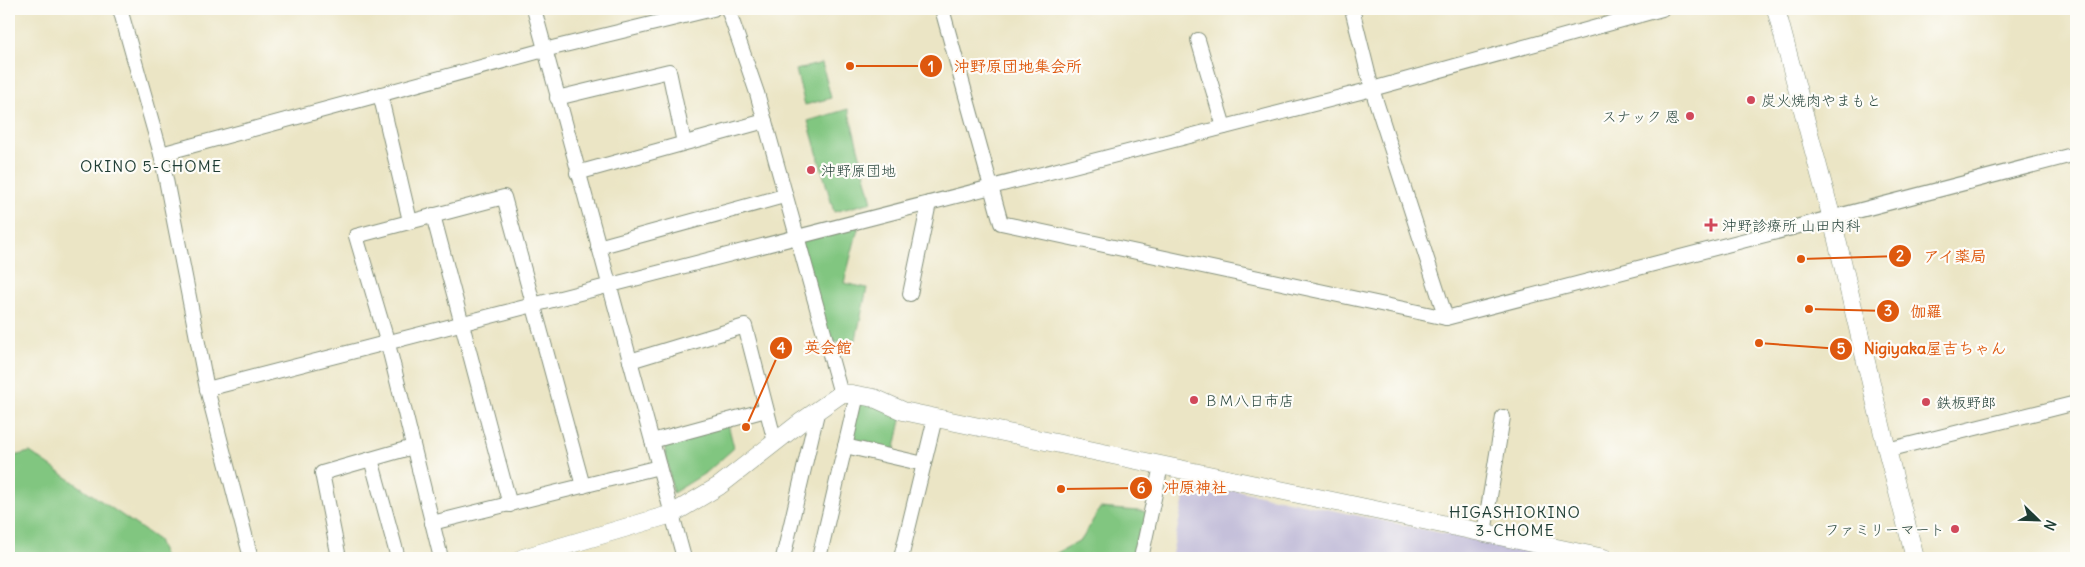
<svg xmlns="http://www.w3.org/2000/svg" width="2085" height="567" font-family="Delius,'Klee One',sans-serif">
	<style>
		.industrial { fill: #c5c0da }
		.green { fill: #81c680; stroke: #50825a }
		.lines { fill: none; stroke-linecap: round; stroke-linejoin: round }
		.minor-casing { stroke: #85917c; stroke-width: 16 }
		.tertiary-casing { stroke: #85917c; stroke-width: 19 }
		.minor { stroke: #fff; stroke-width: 14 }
		.tertiary { stroke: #fff; stroke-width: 18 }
		.poi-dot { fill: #d1495b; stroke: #fdfcf7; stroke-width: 2 }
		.labels { text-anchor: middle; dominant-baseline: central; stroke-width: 4.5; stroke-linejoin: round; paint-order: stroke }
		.poi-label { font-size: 15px; fill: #1f3d34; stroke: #fdfcf7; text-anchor: start }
		.neighbourhood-label { font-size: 16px; letter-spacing: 1px; fill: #1f3d34; stroke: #fdfcf7 }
		.leader { fill: none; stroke: #de580e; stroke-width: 2 }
		.callout-dot { fill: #de580e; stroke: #fdfcf7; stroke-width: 2 }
		.mark-label { font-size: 15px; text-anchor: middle; font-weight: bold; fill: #fff }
		.callout-label { font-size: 16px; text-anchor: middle; font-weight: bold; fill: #de580e; stroke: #fdfcf7; stroke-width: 4.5; stroke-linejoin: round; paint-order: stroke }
	</style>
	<rect width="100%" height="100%" fill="#fdfcf7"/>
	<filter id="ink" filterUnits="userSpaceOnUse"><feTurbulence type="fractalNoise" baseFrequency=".02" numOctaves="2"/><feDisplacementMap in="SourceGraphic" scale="10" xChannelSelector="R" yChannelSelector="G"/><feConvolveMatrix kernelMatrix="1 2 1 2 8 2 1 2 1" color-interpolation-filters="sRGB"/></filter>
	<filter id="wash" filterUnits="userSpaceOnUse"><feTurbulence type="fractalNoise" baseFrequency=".0096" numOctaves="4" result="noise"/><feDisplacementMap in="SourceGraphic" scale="20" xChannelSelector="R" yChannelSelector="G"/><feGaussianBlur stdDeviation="1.12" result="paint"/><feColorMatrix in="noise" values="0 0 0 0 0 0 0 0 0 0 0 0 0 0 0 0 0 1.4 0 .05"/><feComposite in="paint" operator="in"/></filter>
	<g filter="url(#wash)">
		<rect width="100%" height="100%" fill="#ebe5c5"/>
		<path class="industrial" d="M1188,480l373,78h-390z"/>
		<g class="green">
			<path d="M822,63l9,35 -26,7 -9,-35z"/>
			<path d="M848,109l24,93 -38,10 -26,-91z"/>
			<path d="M860,221l-16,62 23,5 -11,51 -29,4 -29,-105z"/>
			<path d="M857,395l46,16 -10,46 -48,-11z"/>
			<path d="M728,424l6,24 -27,24 -34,21 -9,-49z"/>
			<path d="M30,452l128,88 7,18h-148l-8,-6v-95z"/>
			<path d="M1100,508l51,4 -10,46h-93l34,-19z"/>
		</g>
	</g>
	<g filter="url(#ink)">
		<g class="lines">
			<defs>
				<g id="minor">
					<path d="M120,9l41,145 46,235 44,169"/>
					<path d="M534,9l150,549"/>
					<path d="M728,9l29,84 84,301"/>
					<path d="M942,9l59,214 445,95 630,-164"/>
					<path d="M1352,9l20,80 74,229"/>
					<path d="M1198,40l26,87"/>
					<path d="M380,94l30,127"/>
					<path d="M557,98l112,-27 15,72"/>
					<path d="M161,154l383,-104 169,-41"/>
					<path d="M577,173l188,-52"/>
					<path d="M433,215l77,290"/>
					<path d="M598,247l186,-51"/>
					<path d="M910,294l19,-91"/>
					<path d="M630,361l115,-35 30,116"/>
					<path d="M207,389l1165,-300 290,-80"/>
					<path d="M652,441l114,-31"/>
					<path d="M845,446l79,18"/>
					<path d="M1887,450l189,-47"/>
					<path d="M371,459l27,99"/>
					<path d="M432,523l227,-56"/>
					<path d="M1484,533l19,-116"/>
					<path d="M339,558l-17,-85 91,-26"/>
					<path d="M441,558l-53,-214 -32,-108 148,-39 79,289"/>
					<path d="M783,558l35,-149"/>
					<path d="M819,558l38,-163"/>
					<path d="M901,558l34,-140"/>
					<path d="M1141,558l20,-92"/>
				</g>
				<g id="tertiary">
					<path d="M1776,9l56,210 55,231 28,108"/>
					<path d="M523,558l149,-44 47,-28 82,-64 40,-28h11l22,4 29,13 701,147"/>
				</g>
			</defs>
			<use href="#minor" class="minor-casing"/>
			<use href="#tertiary" class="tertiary-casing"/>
			<use href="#minor" class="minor"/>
			<use href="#tertiary" class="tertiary"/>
		</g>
	</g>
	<g class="poi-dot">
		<circle cx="1751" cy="100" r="5"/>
		<circle cx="1690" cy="116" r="5"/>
		<circle cx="811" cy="170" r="5"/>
		<path d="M1708.5 217.5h5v5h5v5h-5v5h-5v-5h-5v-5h5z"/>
		<circle cx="1194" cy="400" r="5"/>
		<circle cx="1926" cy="402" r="5"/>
		<circle cx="1955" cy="529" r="5"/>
	</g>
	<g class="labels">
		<g class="poi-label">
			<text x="1761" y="100">炭火焼肉やまもと</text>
			<text x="1680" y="116" text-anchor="end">スナック 恩</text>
			<text x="821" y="170">沖野原団地</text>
			<text x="1722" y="225">沖野診療所 山田内科</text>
			<text x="1204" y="400">ＢＭ八日市店</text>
			<text x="1936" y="402">鉄板野郎</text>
			<text x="1945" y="529" text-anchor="end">ファミリーマート</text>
		</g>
		<g class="neighbourhood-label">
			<text x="151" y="166">OKINO 5-CHOME</text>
			<text x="1515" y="512">HIGASHIOKINO<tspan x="1515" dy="18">3-CHOME</tspan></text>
		</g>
	</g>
	<path class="leader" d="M850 66L931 66M1801 259L1900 256M1809 309L1888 311M746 427L781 348M1759 343L1841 349M1061 489L1141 488"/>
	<g class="callout-dot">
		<circle cx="850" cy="66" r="5"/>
		<circle cx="1801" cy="259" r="5"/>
		<circle cx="1809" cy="309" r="5"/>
		<circle cx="746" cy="427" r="5"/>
		<circle cx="1759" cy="343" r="5"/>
		<circle cx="1061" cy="489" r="5"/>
		<circle cx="931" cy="66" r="12"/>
		<circle cx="1900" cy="256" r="12"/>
		<circle cx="1888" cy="311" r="12"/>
		<circle cx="781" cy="348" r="12"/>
		<circle cx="1841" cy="349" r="12"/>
		<circle cx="1141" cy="488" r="12"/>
	</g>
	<g class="mark-label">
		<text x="931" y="72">1</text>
		<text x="1900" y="261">2</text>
		<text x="1888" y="316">3</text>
		<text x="781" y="353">4</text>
		<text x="1841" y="354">5</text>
		<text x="1141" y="493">6</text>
	</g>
	<g class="callout-label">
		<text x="1018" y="72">沖野原団地集会所</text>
		<text x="1955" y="262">アイ薬局</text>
		<text x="1926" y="317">伽羅</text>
		<text x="828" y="353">英会館</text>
		<text x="1935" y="354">Nigiyaka屋吉ちゃん</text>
		<text x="1195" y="493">冲原神社</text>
	</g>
	<rect width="2085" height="567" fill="none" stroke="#fdfcf7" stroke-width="30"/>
	<g transform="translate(2038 520) rotate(113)" stroke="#fdfcf7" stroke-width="4" paint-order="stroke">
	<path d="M0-4L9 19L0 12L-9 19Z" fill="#1f3d34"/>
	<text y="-8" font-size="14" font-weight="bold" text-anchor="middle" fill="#1f3d34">N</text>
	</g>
</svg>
